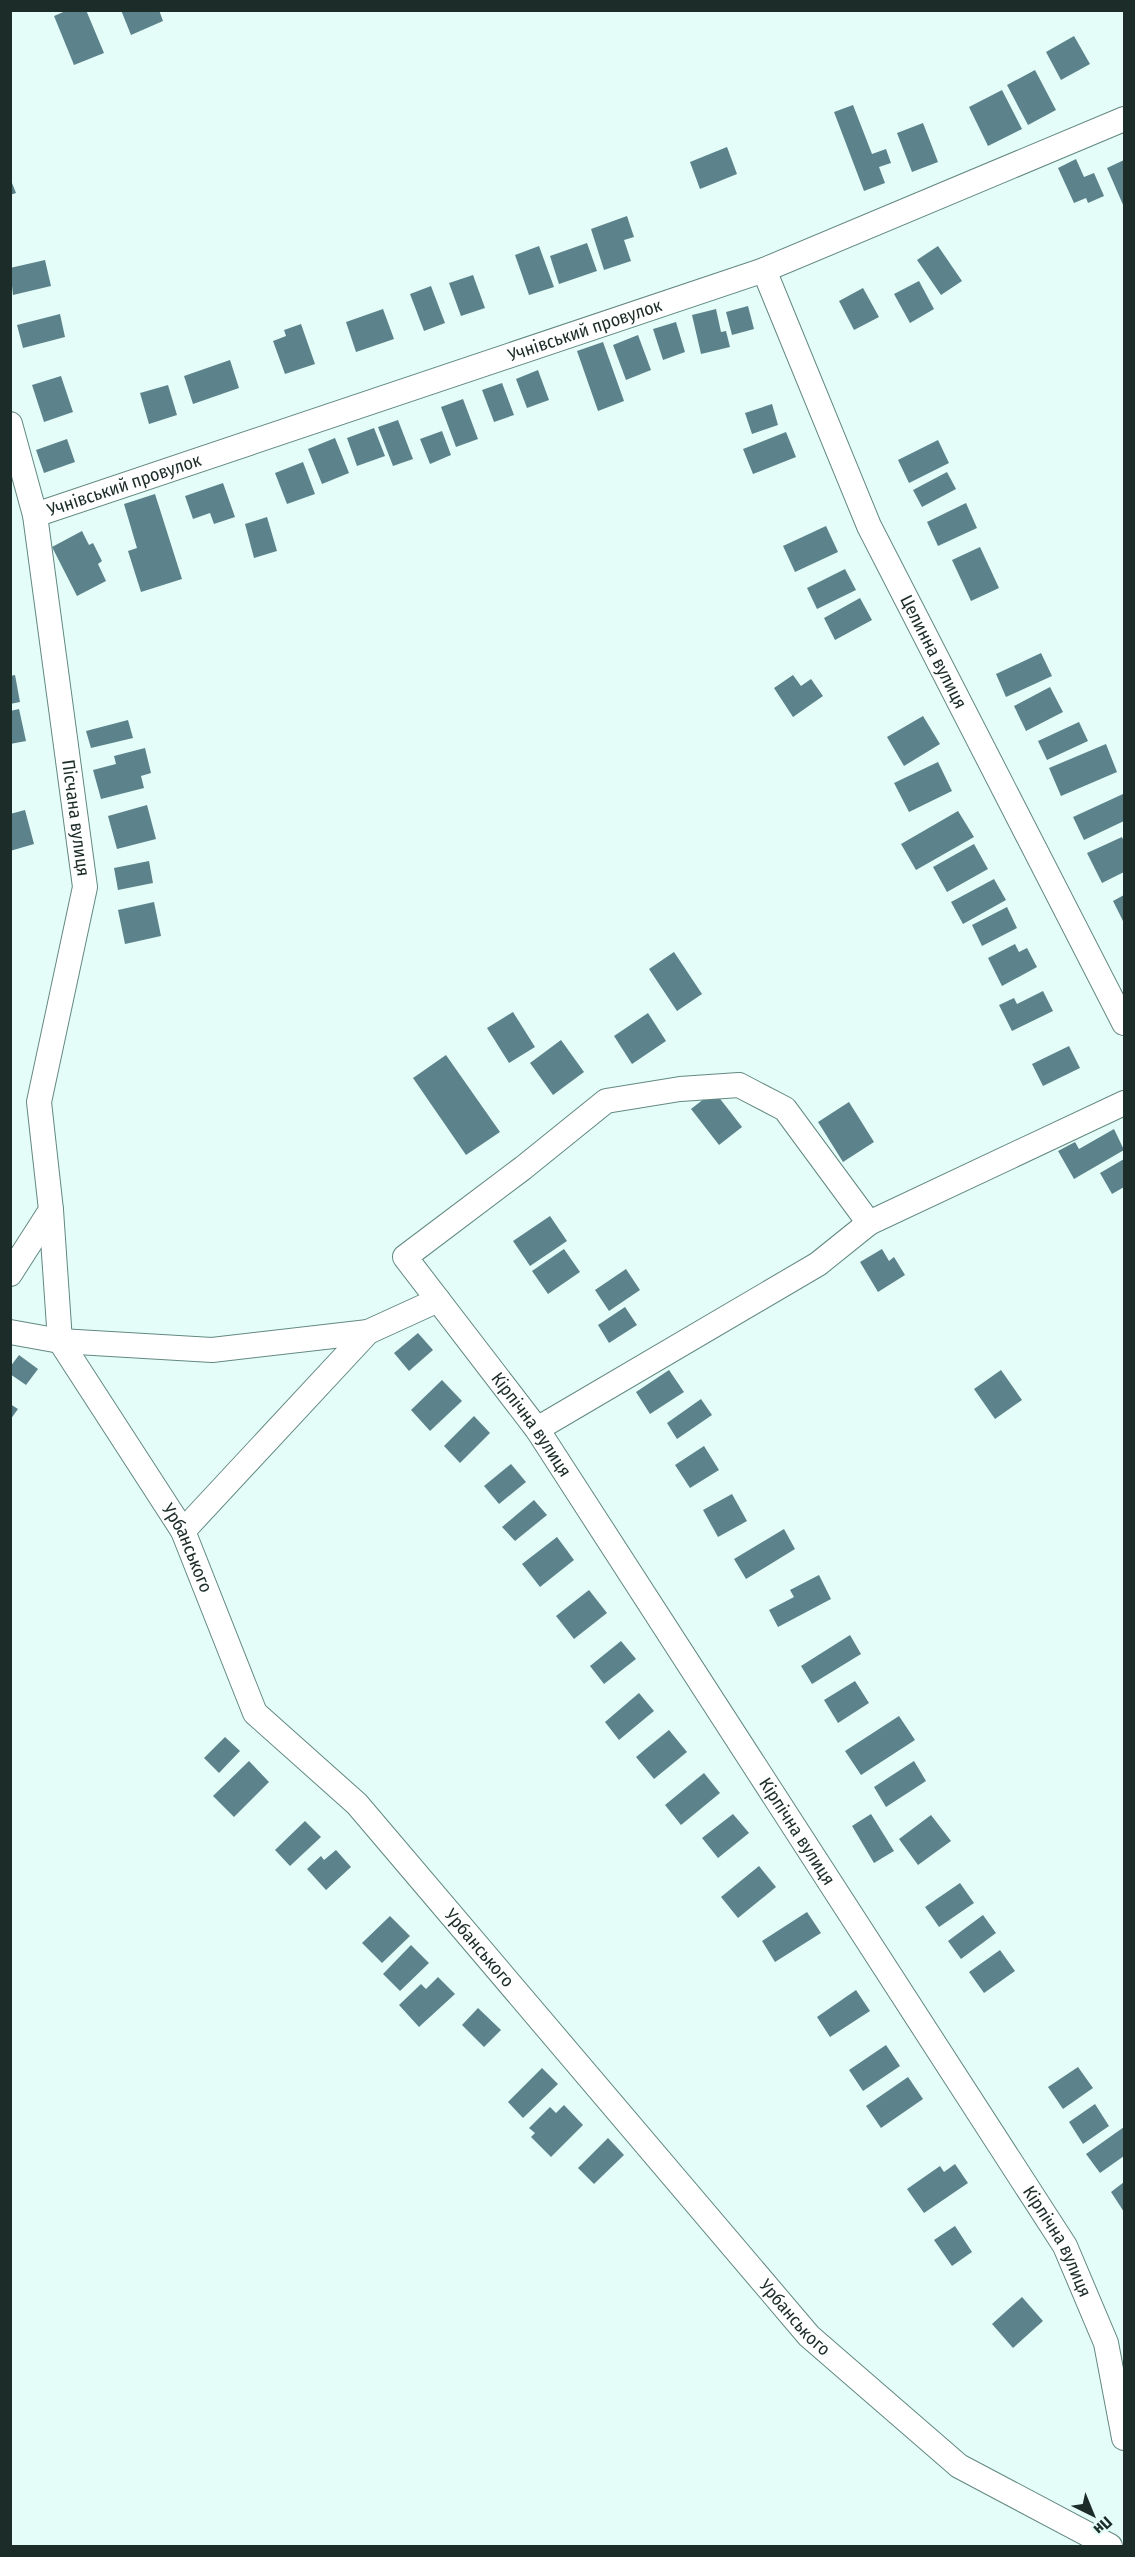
<svg xmlns="http://www.w3.org/2000/svg" width="1135" height="2557" font-family="'Fira Sans Condensed',sans-serif">
	<style>
		.building { fill: #5c838b }
		.lines { fill: none; stroke-linecap: round; stroke-linejoin: round }
		.minor-casing { stroke: #628981; stroke-width: 26 }
		.minor { stroke: #fff; stroke-width: 24 }
		.labels { text-anchor: middle; dominant-baseline: central; stroke-width: 4.5; stroke-linejoin: round; paint-order: stroke }
		.street-label { font-size: 18px; fill: #1c2c29; stroke: #e5fdf8 }
	</style>
	<rect width="100%" height="100%" fill="#e5fdf8"/>
	<g class="building">
		<path d="M68,10h18l18,43 -30,12 -20,-49z"/>
		<path d="M121,10h38l4,11 -32,14z"/>
		<path d="M1074,36l16,28 -29,16 -15,-28z"/>
		<path d="M1035,70l21,40 -28,15 -21,-40z"/>
		<path d="M1002,90l20,39 -34,17 -19,-39z"/>
		<path d="M853,105l19,49 14,-5 5,14 -12,4 6,16 -21,8 -30,-79z"/>
		<path d="M923,123l15,39 -26,10 -15,-39z"/>
		<path d="M727,147l10,27 -37,15 -10,-27z"/>
		<path d="M1076,159l8,18 10,-4 10,23 -16,7 -2,-5 -12,5 -16,-35z"/>
		<path d="M1124,160v47l-17,-39z"/>
		<path d="M10,178l6,15 -6,2z"/>
		<path d="M627,216l7,21 -10,3 7,21 -27,9 -13,-41z"/>
		<path d="M587,243l10,28 -38,13 -9,-28z"/>
		<path d="M539,246l15,41 -25,8 -14,-40z"/>
		<path d="M938,246l24,35 -21,14 -24,-35z"/>
		<path d="M45,260l6,26 -38,9 -3,-27z"/>
		<path d="M473,275l12,33 -24,8 -12,-33z"/>
		<path d="M919,281l15,28 -24,14 -16,-29z"/>
		<path d="M431,286l14,37 -21,8 -14,-37z"/>
		<path d="M863,288l16,29 -25,13 -15,-29z"/>
		<path d="M748,306l6,23 -22,6 -6,-23z"/>
		<path d="M383,309l11,30 -38,13 -10,-30z"/>
		<path d="M716,309l5,23 5,-1 4,16 -29,7 -9,-39z"/>
		<path d="M60,314l5,23 -42,11 -6,-23z"/>
		<path d="M676,322l9,30 -22,8 -10,-31z"/>
		<path d="M301,324l14,40 -30,10 -12,-33 13,-5 -2,-6z"/>
		<path d="M638,335l13,35 -25,10 -13,-35z"/>
		<path d="M603,342l21,59 -26,10 -21,-60z"/>
		<path d="M230,360l9,28 -46,16 -9,-28z"/>
		<path d="M538,370l11,30 -22,8 -11,-29z"/>
		<path d="M61,376l12,36 -29,10 -12,-37z"/>
		<path d="M502,383l12,32 -20,7 -12,-32z"/>
		<path d="M168,385l9,30 -28,9 -9,-31z"/>
		<path d="M463,399l15,40 -22,8 -15,-40z"/>
		<path d="M772,404l6,21 -26,9 -7,-21z"/>
		<path d="M398,420l15,39 -20,7 -15,-39z"/>
		<path d="M374,428l11,28 -28,10 -10,-28z"/>
		<path d="M442,431l9,24 -21,9 -10,-25z"/>
		<path d="M786,432l10,25 -43,17 -10,-25z"/>
		<path d="M335,438l14,35 -27,11 -14,-35z"/>
		<path d="M67,439l8,23 -31,11 -8,-23z"/>
		<path d="M938,440l11,23 -40,20 -11,-23z"/>
		<path d="M303,462l12,32 -28,10 -12,-31z"/>
		<path d="M947,472l9,17 -34,18 -9,-17z"/>
		<path d="M223,483l12,34 -21,7 -4,-11 -17,6 -8,-23z"/>
		<path d="M155,494l27,85 -41,13 -13,-41 9,-3 -13,-44z"/>
		<path d="M966,503l11,25 -39,18 -11,-24z"/>
		<path d="M267,517l10,34 -23,7 -9,-34z"/>
		<path d="M826,526l12,26 -43,20 -12,-26z"/>
		<path d="M82,531l7,14 4,-2 9,18 -4,3 8,17 -29,15 -25,-49z"/>
		<path d="M980,547l19,41 -28,13 -19,-41z"/>
		<path d="M845,569l11,21 -39,19 -10,-21z"/>
		<path d="M860,598l12,22 -37,20 -11,-22z"/>
		<path d="M1041,653l11,23 -46,21 -10,-23z"/>
		<path d="M15,675l5,27 -10,2v-28z"/>
		<path d="M793,675l8,11 10,-7 12,17 -30,21 -19,-29z"/>
		<path d="M1050,687l13,25 -37,19 -12,-25z"/>
		<path d="M19,709l7,32 -16,3v-33z"/>
		<path d="M923,716l17,28 -36,22 -17,-29z"/>
		<path d="M128,720l5,18 -42,10 -5,-17z"/>
		<path d="M1079,722l9,19 -41,19 -9,-19z"/>
		<path d="M1106,744l11,28 -56,24 -12,-28z"/>
		<path d="M145,748l6,25 -10,3 3,12 -43,11 -8,-29 23,-6 -2,-8z"/>
		<path d="M938,762l14,29 -43,21 -15,-29z"/>
		<path d="M1123,794l1,27 -40,19 -11,-23z"/>
		<path d="M147,805l9,34 -39,10 -9,-33z"/>
		<path d="M25,810l9,34 -24,7v-37z"/>
		<path d="M958,811l16,26 -58,33 -15,-26z"/>
		<path d="M1122,837l2,5v30l-22,11 -15,-30z"/>
		<path d="M974,844l14,25 -41,23 -14,-25z"/>
		<path d="M149,861l4,22 -35,7 -4,-22z"/>
		<path d="M994,879l12,21 -43,24 -12,-22z"/>
		<path d="M1124,895v28l-11,-22z"/>
		<path d="M154,902l7,34 -36,8 -7,-34z"/>
		<path d="M1007,907l10,21 -35,18 -10,-21z"/>
		<path d="M1015,944l4,8 8,-4 10,19 -35,19 -14,-28z"/>
		<path d="M674,952l28,42 -25,17 -28,-42z"/>
		<path d="M1043,991l10,20 -41,20 -13,-26 15,-7 3,6z"/>
		<path d="M513,1012l22,35 -26,16 -22,-35z"/>
		<path d="M648,1013l18,28 -34,23 -18,-28z"/>
		<path d="M561,1040l23,32 -31,23 -23,-32z"/>
		<path d="M1069,1046l11,22 -37,18 -11,-22z"/>
		<path d="M446,1055l54,77 -34,23 -53,-77z"/>
		<path d="M714,1091l28,36 -23,18 -28,-36z"/>
		<path d="M849,1102l25,40 -31,20 -25,-40z"/>
		<path d="M1114,1129l10,21 -50,29 -16,-28 17,-9 4,7z"/>
		<path d="M1124,1159v28l-12,7 -12,-21z"/>
		<path d="M550,1216l17,25 -37,25 -17,-25z"/>
		<path d="M564,1249l16,23 -32,22 -16,-23z"/>
		<path d="M882,1249l7,12 5,-4 11,18 -27,17 -18,-30z"/>
		<path d="M626,1269l14,21 -31,21 -14,-21z"/>
		<path d="M625,1307l12,18 -28,18 -11,-18z"/>
		<path d="M418,1333l15,17 -24,21 -15,-18z"/>
		<path d="M19,1355l19,14 -12,16 -16,-11v-7z"/>
		<path d="M669,1370l15,22 -34,22 -14,-22z"/>
		<path d="M1001,1370l21,30 -27,19 -21,-30z"/>
		<path d="M442,1380l20,21 -32,30 -19,-21z"/>
		<path d="M701,1399l11,16 -35,24 -10,-16z"/>
		<path d="M10,1404l8,5 -8,11z"/>
		<path d="M474,1416l16,17 -30,30 -16,-17z"/>
		<path d="M704,1446l15,24 -29,18 -15,-23z"/>
		<path d="M511,1464l15,18 -27,22 -15,-18z"/>
		<path d="M732,1494l15,27 -29,16 -15,-27z"/>
		<path d="M534,1500l13,15 -32,26 -13,-14z"/>
		<path d="M784,1529l11,20 -49,30 -12,-20z"/>
		<path d="M557,1537l17,23 -34,27 -18,-23z"/>
		<path d="M819,1575l12,24 -53,28 -9,-17 25,-13 -4,-7z"/>
		<path d="M589,1590l18,23 -33,26 -18,-23z"/>
		<path d="M850,1635l11,19 -49,30 -11,-18z"/>
		<path d="M621,1641l15,18 -32,25 -14,-18z"/>
		<path d="M855,1681l14,22 -31,20 -14,-23z"/>
		<path d="M639,1693l15,18 -35,29 -14,-18z"/>
		<path d="M899,1716l16,24 -54,35 -16,-24z"/>
		<path d="M669,1730l18,22 -33,27 -18,-22z"/>
		<path d="M225,1737l15,14 -21,22 -15,-15z"/>
		<path d="M249,1761l20,21 -35,35 -21,-21z"/>
		<path d="M914,1761l12,20 -40,26 -12,-20z"/>
		<path d="M704,1773l16,20 -39,32 -16,-20z"/>
		<path d="M733,1814l16,19 -31,25 -16,-20z"/>
		<path d="M871,1814l23,37 -20,12 -22,-37z"/>
		<path d="M931,1815l20,26 -33,24 -19,-26z"/>
		<path d="M305,1821l16,16 -31,29 -15,-16z"/>
		<path d="M336,1850l15,17 -25,23 -19,-21 14,-13 3,4z"/>
		<path d="M759,1866l17,21 -38,31 -17,-21z"/>
		<path d="M960,1883l14,20 -35,24 -14,-20z"/>
		<path d="M807,1912l14,21 -46,29 -13,-21z"/>
		<path d="M983,1915l13,18 -35,26 -13,-18z"/>
		<path d="M390,1916l20,20 -28,27 -20,-20z"/>
		<path d="M411,1945l18,18 -29,28 -17,-17z"/>
		<path d="M1000,1950l15,21 -31,22 -15,-21z"/>
		<path d="M438,1977l17,17 -36,33 -20,-22 22,-21 5,5z"/>
		<path d="M856,1990l14,21 -40,26 -13,-20z"/>
		<path d="M478,2008l23,22 -17,17 -22,-22z"/>
		<path d="M886,2045l14,21 -37,25 -14,-21z"/>
		<path d="M1078,2067l15,21 -30,21 -15,-22z"/>
		<path d="M542,2068l16,16 -35,34 -15,-16z"/>
		<path d="M908,2077l15,22 -42,29 -15,-22z"/>
		<path d="M1095,2104l14,22 -26,18 -14,-22z"/>
		<path d="M564,2105l19,20 -32,32 -20,-20 4,-4 -6,-5 21,-21 6,6z"/>
		<path d="M1124,2127v29l-24,17 -14,-19z"/>
		<path d="M608,2138l16,17 -30,29 -16,-16z"/>
		<path d="M955,2164l13,19 -44,30 -17,-24 33,-23 4,6z"/>
		<path d="M1124,2182v30l-13,-20z"/>
		<path d="M955,2226l17,26 -20,14 -18,-26z"/>
		<path d="M1022,2297l21,24 -30,27 -21,-24z"/>
	</g>
	<g class="lines">
		<defs>
			<g id="minor">
				<path id="s1" d="M764,270l105,256 255,497"/>
				<path id="s2" d="M10,424l25,91 50,372 -46,215 12,108 -41,64"/>
				<path id="s3" d="M35,515l729,-245 360,-151"/>
				<path id="s4" d="M51,1210l9,131 123,190 72,182 102,91 452,532 150,130 151,80"/>
				<path id="s5" d="M869,1223l-84,-114 -46,-24 -59,4 -74,12 -83,67 -118,89 132,172 528,817 41,97 18,95"/>
				<path d="M10,1332l50,9 152,9 156,-18"/>
				<path d="M537,1429l281,-165 51,-41 255,-120"/>
				<path d="M183,1531l185,-199 70,-32"/>
			</g>
		</defs>
		<use href="#minor" class="minor-casing"/>
		<use href="#minor" class="minor"/>
	</g>
	<g class="labels">
		<g class="street-label">
			<text stroke="none"><textPath href="#s3" startOffset="580">Учнівський провулок</textPath></text>
			<text stroke="none"><textPath href="#s3" startOffset="94">Учнівський провулок</textPath></text>
			<text stroke="none"><textPath href="#s1" startOffset="418">Целинна вулиця</textPath></text>
			<text stroke="none"><textPath href="#s2" startOffset="400">Пiсчана вулиця</textPath></text>
			<text stroke="none"><textPath href="#s5" startOffset="792">Кiрпiчна вулиця</textPath></text>
			<text stroke="none"><textPath href="#s4" startOffset="375">Урбанського</textPath></text>
			<text stroke="none"><textPath href="#s5" startOffset="1278">Кiрпiчна вулиця</textPath></text>
			<text stroke="none"><textPath href="#s4" startOffset="879">Урбанського</textPath></text>
			<text stroke="none"><textPath href="#s5" startOffset="1764">Кiрпiчна вулиця</textPath></text>
			<text stroke="none"><textPath href="#s4" startOffset="1365">Урбанського</textPath></text>
		</g>
	</g>
	<rect width="1135" height="2557" fill="none" stroke="#1c2c29" stroke-width="24"/>
	<g transform="translate(1093 2515) rotate(137)" stroke="#e5fdf8" stroke-width="4.5" paint-order="stroke">
	<path d="M0-4.5L10 22L0 15L-10 22Z" fill="#1c2c29"/>
	<text y="-9" font-size="16" font-weight="bold" text-anchor="middle" fill="#1c2c29">Пн</text>
	</g>
</svg>
